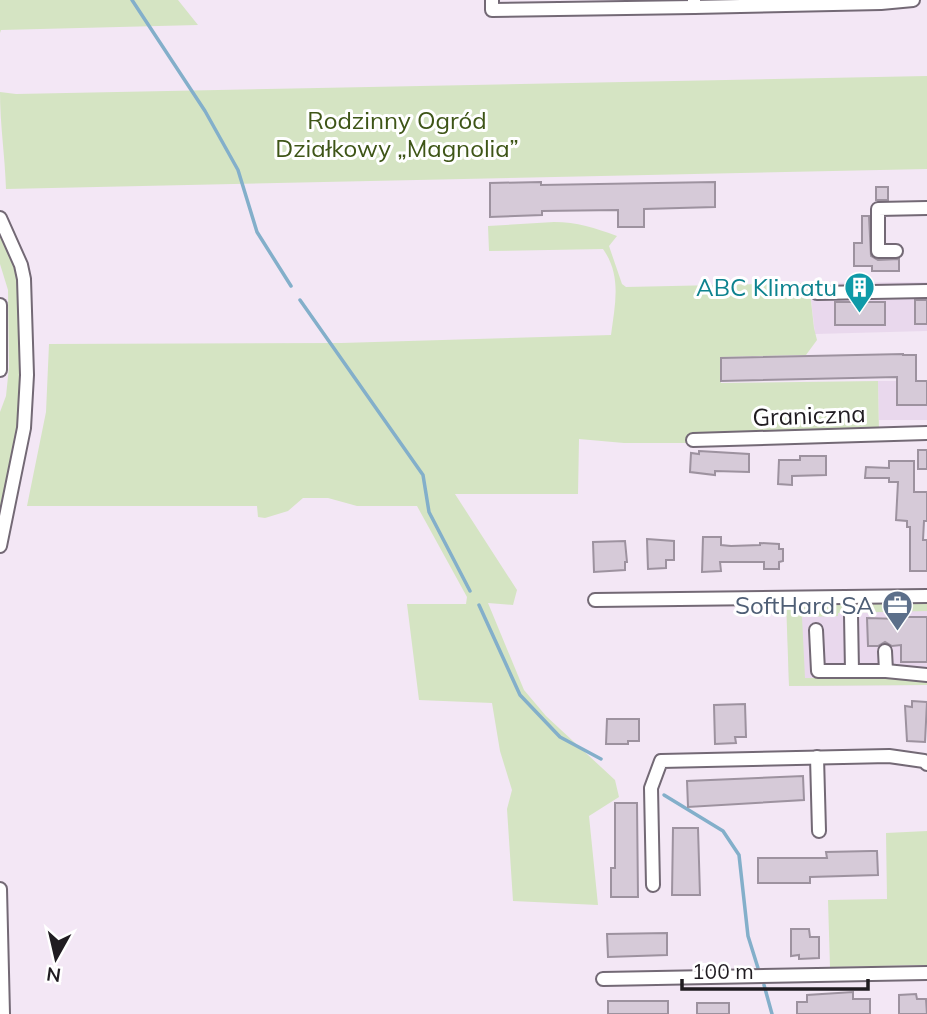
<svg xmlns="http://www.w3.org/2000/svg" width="927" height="1014" font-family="Mulish,sans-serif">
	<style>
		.built { fill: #e9d8ed }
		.green { fill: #d5e4c3 }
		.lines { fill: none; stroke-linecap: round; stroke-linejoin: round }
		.stream { stroke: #83afca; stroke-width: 3.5 }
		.building { fill: #d6cad8; stroke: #9d929f; stroke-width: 2 }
		.minor-casing { stroke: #736975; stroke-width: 16 }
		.minor { stroke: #fff; stroke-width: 12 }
		.labels { text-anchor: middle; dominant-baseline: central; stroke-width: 6; stroke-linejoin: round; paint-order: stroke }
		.park-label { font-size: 24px; fill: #3e5517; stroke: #fff }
		.culture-label { font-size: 24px; fill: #0d838f; stroke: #fff; text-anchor: end }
		.street-label { font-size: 24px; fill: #201c21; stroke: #fff }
		.service-label { font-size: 24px; fill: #4e5e75; stroke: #fff; text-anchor: end }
	</style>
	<rect width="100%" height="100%" fill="#f3e7f5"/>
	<g class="built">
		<path d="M927,282v49l-112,3 -6,-51z"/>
		<path d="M878,381h49v39h-48z"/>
		<path d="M927,604v81l-138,1 -2,-78z"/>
	</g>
	<g class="green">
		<path d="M0,0h178l20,25 -197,5 -1,3z"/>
		<path d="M927,76v93l-921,20c-1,-33 -6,-64 -6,-97l16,2z"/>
		<path d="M554,222c23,0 41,6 63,14l-8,10 13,38 4,3 183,-4 5,45 3,12 -11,15 -85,2v26l157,-2 1,51 -193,5v6h-62l-45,-4 -1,55h-123l62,96 -4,15 -25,-2 36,87 22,26 69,64 4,17 -30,19 9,89 -85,-4 -6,-92 5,-19 -12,-39 -8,-48 -73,-3 -12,-96h59l1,-7 -50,-91h-60l-29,-8h-25l-15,13 -23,7 -7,-1 -1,-11h-230l19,-94 3,-68 292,-1 270,-8c4,-31 11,-59 -8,-86l-114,2 -1,-25z"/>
		<path d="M0,231l18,40 5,102 -4,53 -19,98v-112l6,-16 3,-29 -1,-77 -8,-26z"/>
		<path d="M927,600v11l-89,2v3l-36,1 3,61h89l33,3v4l-138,1 -3,-85z"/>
		<path d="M927,831v134l-97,2 -2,-67 59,-1 -1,-66z"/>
	</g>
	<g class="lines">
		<g class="stream">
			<path d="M132,0l73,111 33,59 19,62 34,54"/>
			<path d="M300,300l123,175 6,37 41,79"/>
			<path d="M479,605l41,90 40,42 41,22"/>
			<path d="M664,795l59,36 16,24 9,81 10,32"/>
			<path d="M764,985l8,29"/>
		</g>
	</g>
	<g class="building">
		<path d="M541,182v3l174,-3v25l-71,2v18h-26v-17l-76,1v4l-52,2v-34z"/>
		<rect x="876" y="187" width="12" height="13"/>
		<path d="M862,216h7l2,40 7,4 21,-1v12h-27v-5h-18v-23h8z"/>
		<rect x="915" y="300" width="12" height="24"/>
		<rect x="835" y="302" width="50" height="23"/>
		<path d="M903,354v1h13v26h11v24h-30v-28l-176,4v-23z"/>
		<rect x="918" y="450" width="9" height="19"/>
		<path d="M699,451l50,3v18l-34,-1v4l-25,-3 1,-19 8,1z"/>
		<path d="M800,456h26v19l-34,1v9l-14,-1 1,-24h21z"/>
		<path d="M889,461h25v31h13v29h-3l-1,19h4v31h-17v-44h-3v-6l-11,-1 2,-38h-9v-4h-24l1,-11 23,1z"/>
		<path d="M703,537h18v8l10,1 29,-1v-2l19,1v5h4v12l-4,1v7h-15v-7h-44l1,9 -19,1z"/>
		<path d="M647,539l27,2v19h-8v8l-18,1z"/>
		<path d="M625,541l2,21h-2v8l-31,2 -1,-30z"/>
		<path d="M900,617h27v45h-26v-17l-9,1 -7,-4 -7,4h-10l-1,-28 33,1z"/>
		<path d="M912,701l15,1 -2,40 -18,-1 -2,-35 7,1z"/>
		<path d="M745,704l1,33h-11l1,6 -21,1 -1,-39z"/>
		<path d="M607,719h32v22h-11v3h-22z"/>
		<path d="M803,776l1,24 -116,7 -1,-26z"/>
		<path d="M615,803h22l1,94h-27v-29h4z"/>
		<path d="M673,828h25l2,67h-28z"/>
		<path d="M871,851h6l1,24 -68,2v6h-52v-25h69l-1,-6z"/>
		<path d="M791,929h18l1,8h9v21l-20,1v-4l-8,1z"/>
		<path d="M667,933v22l-59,2 -1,-23z"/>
		<path d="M853,992v7h17v15h-73v-12h10v-7z"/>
		<path d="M916,994l1,5h9l1,15h-28v-19z"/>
		<rect x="608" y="1001" width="60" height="13"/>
		<rect x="697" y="1003" width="32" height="11"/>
	</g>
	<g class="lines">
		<defs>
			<g id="minor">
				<path d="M492,0v10l202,-3"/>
				<path d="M694,0v7l187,-4 32,-3"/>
				<path d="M0,218l21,47 3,14 3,96 -3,53 -24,118"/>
				<path d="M896,251h-18v-42l49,-1"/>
				<path d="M817,293l110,-2"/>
				<path d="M0,305v65"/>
				<path d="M693,440l234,-7"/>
				<path d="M595,600l332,-4"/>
				<path d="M851,615l1,56"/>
				<path d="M816,630l2,41h68l41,4"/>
				<path d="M885,651l1,20"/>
				<path d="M817,757l2,74"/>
				<path d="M653,885l-2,-97 10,-27 228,-5 35,5 3,3"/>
				<path d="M0,889l3,125"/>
				<path d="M603,979l324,-6"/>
			</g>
		</defs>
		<use href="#minor" class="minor-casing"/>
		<use href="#minor" class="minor"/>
	</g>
	<defs>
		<symbol id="building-pin" viewBox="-11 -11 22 30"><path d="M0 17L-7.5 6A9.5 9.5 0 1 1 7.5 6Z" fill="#0f9aa8" stroke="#fff"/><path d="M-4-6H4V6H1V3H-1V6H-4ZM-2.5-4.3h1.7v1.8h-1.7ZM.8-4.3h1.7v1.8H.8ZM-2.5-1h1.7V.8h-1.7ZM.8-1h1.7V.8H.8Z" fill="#fff"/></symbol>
		<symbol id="office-pin" viewBox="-11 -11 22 30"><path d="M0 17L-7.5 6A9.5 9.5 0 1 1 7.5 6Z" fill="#5c6f8a" stroke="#fff"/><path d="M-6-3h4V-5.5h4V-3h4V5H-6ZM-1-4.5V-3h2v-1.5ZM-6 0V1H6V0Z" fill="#fff"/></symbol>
	</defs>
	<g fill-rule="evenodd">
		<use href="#building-pin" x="842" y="270" width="35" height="47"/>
		<use href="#office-pin" x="880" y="588" width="35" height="47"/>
	</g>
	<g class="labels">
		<g class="park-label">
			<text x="397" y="120">Rodzinny Ogród<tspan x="397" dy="28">Działkowy „Magnolia”</tspan></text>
		</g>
		<g class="culture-label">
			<text x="837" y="287">ABC Klimatu</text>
		</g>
		<g class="street-label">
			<text transform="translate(809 415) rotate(-2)">Graniczna</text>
		</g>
		<g class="service-label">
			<text x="874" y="605">SoftHard SA</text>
		</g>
	</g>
	<g transform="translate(56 958) rotate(188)" stroke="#ffffff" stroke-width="5" paint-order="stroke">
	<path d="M0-5L12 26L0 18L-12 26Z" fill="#201c21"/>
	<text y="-10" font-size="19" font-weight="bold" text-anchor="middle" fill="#201c21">N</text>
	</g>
	<path d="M682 979v10h186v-10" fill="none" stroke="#201c21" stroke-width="3.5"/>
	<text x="692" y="979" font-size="21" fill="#201c21" stroke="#ffffff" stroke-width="5" paint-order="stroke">100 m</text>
</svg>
